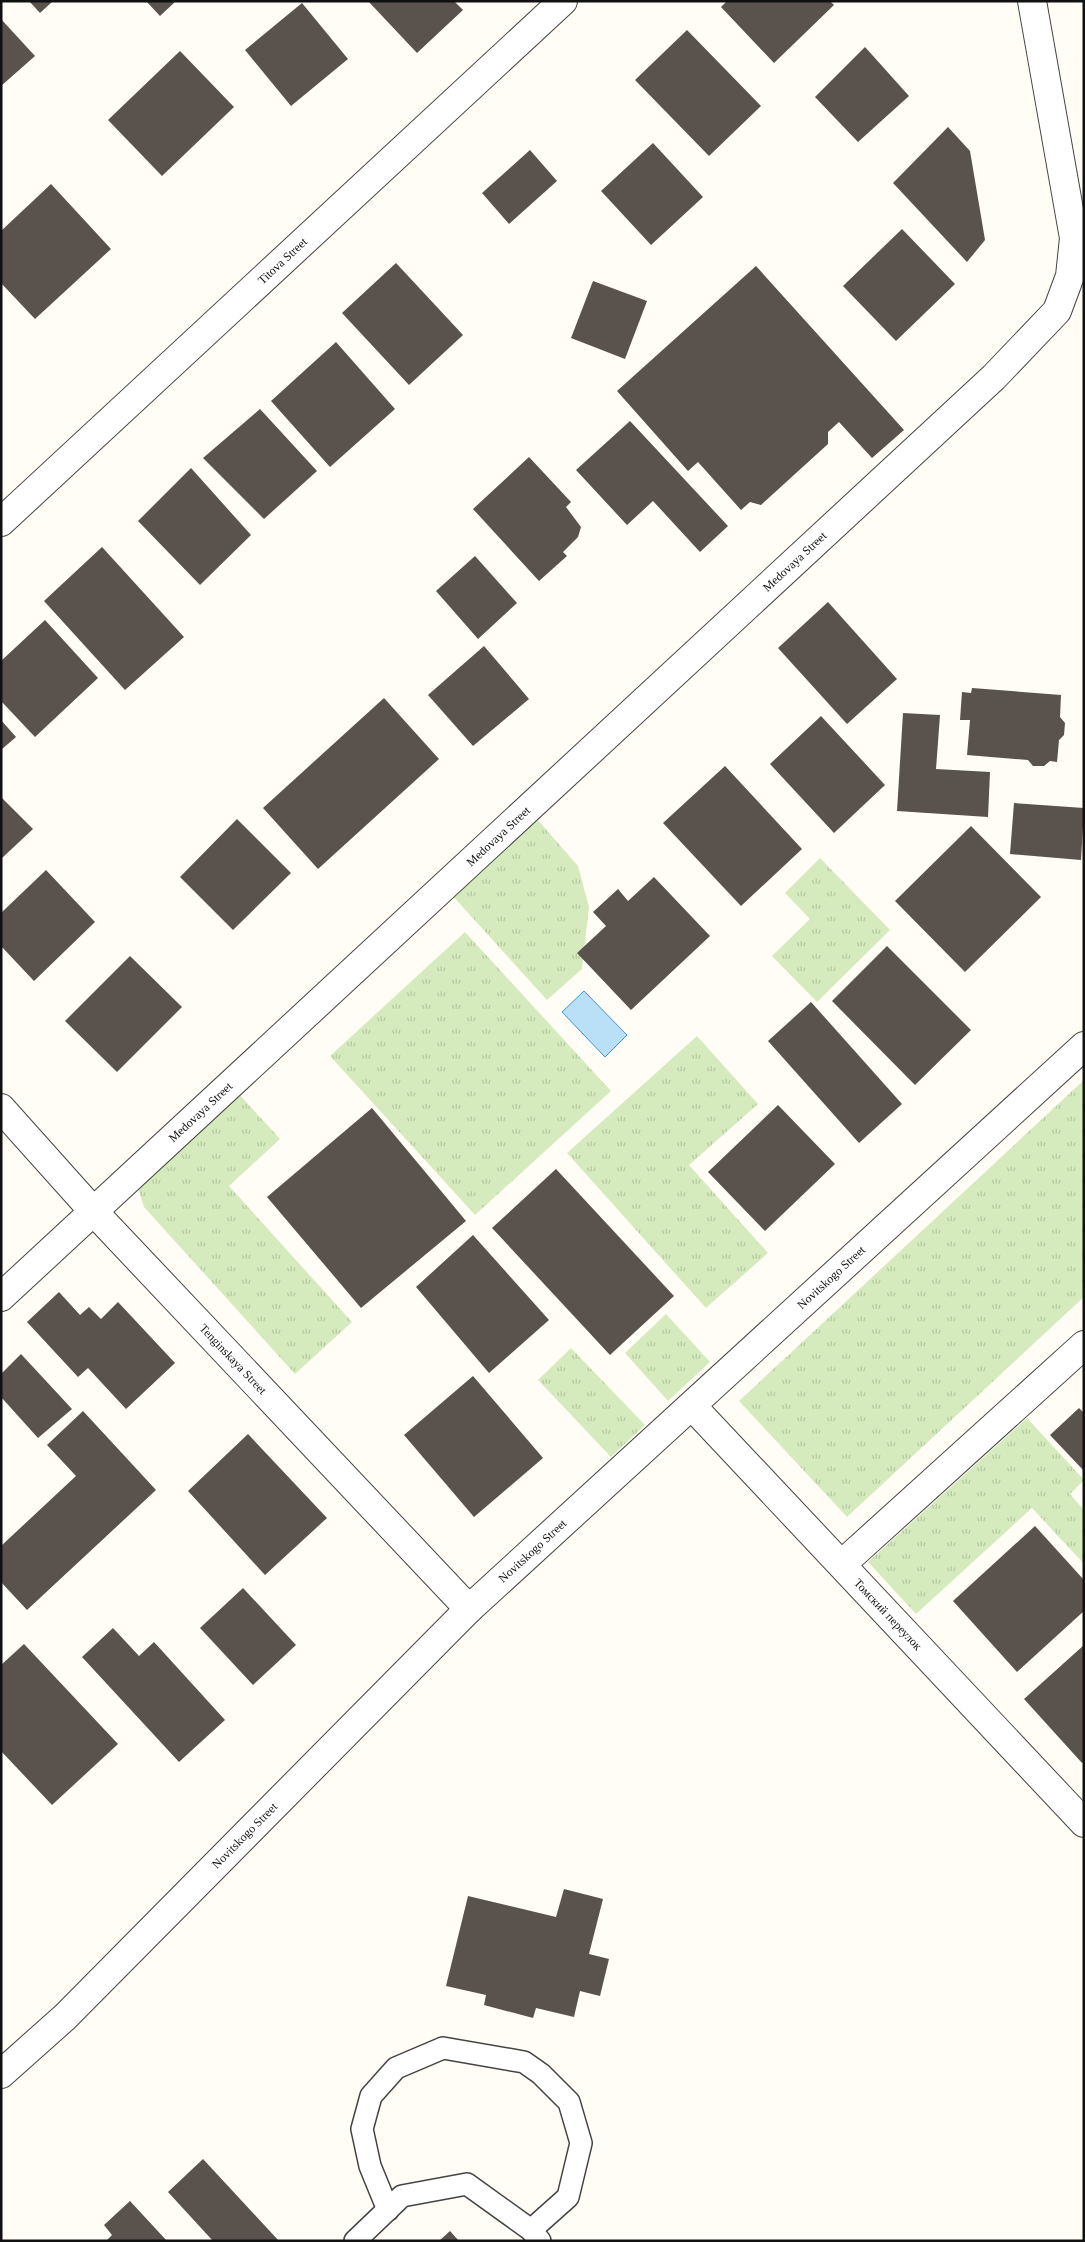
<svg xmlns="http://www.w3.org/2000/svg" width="1085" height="2242" font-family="Georgia,serif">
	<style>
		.grass { fill: url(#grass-tufts) }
		.water { fill: #b9e0f7; stroke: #3f96cf }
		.building { fill: #5a524d }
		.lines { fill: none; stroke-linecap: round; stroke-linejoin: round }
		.service-casing { stroke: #444; stroke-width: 24 }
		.minor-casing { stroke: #444; stroke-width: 30 }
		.service { stroke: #fff; stroke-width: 21 }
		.minor { stroke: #fff; stroke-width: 28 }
		.labels { text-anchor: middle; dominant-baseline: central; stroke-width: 5; stroke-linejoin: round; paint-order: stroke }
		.street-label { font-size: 12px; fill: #111; stroke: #fff }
	</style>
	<defs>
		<pattern id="grass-tufts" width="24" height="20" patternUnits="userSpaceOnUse" patternTransform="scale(1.25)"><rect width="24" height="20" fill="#d5ebbd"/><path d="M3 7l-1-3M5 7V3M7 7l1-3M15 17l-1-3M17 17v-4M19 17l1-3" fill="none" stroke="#b6c8a1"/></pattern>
	</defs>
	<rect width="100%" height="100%" fill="#fffdf5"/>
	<g class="grass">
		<path d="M536,818l42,48 11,41 -7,62 -35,31 -96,-106z"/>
		<path d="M820,858l70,72 -73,72 -45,-46 38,-37 -25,-26z"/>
		<path d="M465,932l146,159 -136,124 -145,-159z"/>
		<path d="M697,1036l61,68 -69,61 79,88 -62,55 -139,-155z"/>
		<path d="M1084,1080v217l-237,220 -108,-116z"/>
		<path d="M237,1092l43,47 -51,47 123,136 -57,52 -151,-167 -6,-19z"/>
		<path d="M666,1314l44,48 -42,39 -43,-48z"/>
		<path d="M571,1348l74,77 -34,32 -73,-77z"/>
		<path d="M1027,1418l57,62 -14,14 14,16v54l-52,-56 -116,106 -48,-52z"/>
	</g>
	<path class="water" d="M584,991l43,44 -22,22 -43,-45z"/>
	<g class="building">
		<path d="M29,1h24l-13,12z"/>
		<path d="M146,1h30l-16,15z"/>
		<path d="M368,1h86l9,9 -46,43z"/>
		<path d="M727,1h103l4,4 -60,58 -53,-56z"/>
		<path d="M302,3l46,56 -57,47 -46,-56z"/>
		<path d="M1,19l34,37 -34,30z"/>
		<path d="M687,30l74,76 -52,50 -74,-76z"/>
		<path d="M865,47l44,49 -51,46 -43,-45z"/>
		<path d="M180,51l54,56 -72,69 -54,-56z"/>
		<path d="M948,127l22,24 15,89 -18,22 -74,-79z"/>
		<path d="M653,143l50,54 -52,48 -50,-54z"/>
		<path d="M530,150l27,31 -48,43 -27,-31z"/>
		<path d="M51,184l60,65 -76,70 -34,-36v-52z"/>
		<path d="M902,229l53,55 -59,57 -53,-55z"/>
		<path d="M396,263l67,72 -54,50 -67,-72z"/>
		<path d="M756,266l148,164 -32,28 -33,-36 -11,10v12l-67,61 -11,-3 -9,8 -43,-48 -10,9 -71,-80z"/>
		<path d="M593,281l54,20 -22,58 -54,-21z"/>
		<path d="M336,342l59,67 -65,58 -59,-66z"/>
		<path d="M260,409l57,62 -53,48 -61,-61z"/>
		<path d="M630,421l98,105 -28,26 -47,-51 -26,24 -51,-55z"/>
		<path d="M529,457l42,45 -5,5 15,20 -3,10 -15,15 4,4 -28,25 -66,-72z"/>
		<path d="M191,468l60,67 -51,50 -62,-64z"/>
		<path d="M102,547l82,90 -59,53 -81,-89z"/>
		<path d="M475,556l42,47 -39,36 -42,-48z"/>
		<path d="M828,602l69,77 -50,45 -69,-76z"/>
		<path d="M45,620l53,58 -63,59 -34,-36v-40z"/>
		<path d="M484,646l45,53 -56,47 -45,-51z"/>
		<path d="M972,688l89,7 -1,22 5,6 -1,12 -5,5 -2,22 -7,-1 -6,5h-11l-5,-6 -61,-5 3,-35h-10l2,-28 9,1z"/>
		<path d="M384,698l55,61 -121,110 -55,-61z"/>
		<path d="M903,713l37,2 -4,54 54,3 -2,45 -91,-6z"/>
		<path d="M821,716l64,69 -51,48 -64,-69z"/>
		<path d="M1,720l15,17 -15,13z"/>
		<path d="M725,766l77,83 -61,57 -78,-83z"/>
		<path d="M1,797l32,32 -32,30z"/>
		<path d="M1014,803l70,5 -3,52 -71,-6z"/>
		<path d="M237,819l54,54 -58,57 -53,-53z"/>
		<path d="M971,826l70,71 -76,75 -70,-71z"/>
		<path d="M46,870l49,52 -61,59 -33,-35v-33z"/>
		<path d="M654,877l56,59 -79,74 -54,-57 29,-27 -13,-14 25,-23 10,12z"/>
		<path d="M887,946l84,84 -56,55 -83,-84z"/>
		<path d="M130,956l52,51 -65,65 -52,-51z"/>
		<path d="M811,1002l91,102 -43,39 -91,-102z"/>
		<path d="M778,1105l57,59 -70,67 -57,-59z"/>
		<path d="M372,1108l94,113 -105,87 -94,-111z"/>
		<path d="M556,1169l118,127 -64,59 -118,-127z"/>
		<path d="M473,1235l76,85 -60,53 -73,-86z"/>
		<path d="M59,1292l21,23 9,-8 12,12 17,-17 57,61 -49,46 -38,-41 -10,9 -51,-55z"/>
		<path d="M21,1354l51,55 -34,29 -37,-41v-23z"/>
		<path d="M473,1376l70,82 -69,59 -70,-82z"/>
		<path d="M1079,1408l5,5v58l-34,-36z"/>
		<path d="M83,1411l73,79 -129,120 -26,-28v-36l75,-70 -29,-31z"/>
		<path d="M248,1434l79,84 -62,57 -77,-84z"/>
		<path d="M1035,1526l49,54v31l-67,61 -64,-71z"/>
		<path d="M243,1588l53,57 -43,40 -53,-57z"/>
		<path d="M113,1628l26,28 15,-14 71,78 -46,42 -97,-105z"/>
		<path d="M24,1644l94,100 -66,61 -51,-54v-86z"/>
		<path d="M1084,1645v116l-2,2 -58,-64z"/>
		<path d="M564,1889l39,10 -14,55 20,5 -9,37 -20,-5 -6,26 -38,-9 -3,10 -49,-13 2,-10 -40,-9 22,-90 88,21z"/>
		<path d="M203,2159l76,82h-66l-45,-49z"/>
		<path d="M130,2201l37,40h-61l6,-6 -8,-10z"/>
		<path d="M450,2231l9,10h-20z"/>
	</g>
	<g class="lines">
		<defs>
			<g id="service">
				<path d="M388,2210l-18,-44 -8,-37 9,-33 25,-28 47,-20 81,14 17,12 28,28 12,41 -13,54 -37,33"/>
				<path d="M355,2241l47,-45 65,-12 64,46 9,11"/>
			</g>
			<g id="minor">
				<path id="s1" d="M1,522l562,-521"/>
				<path id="s2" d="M1,1108l93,104 375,397"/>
				<path id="s3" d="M1,1297l993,-920 63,-66 13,-35 4,-38 -42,-237"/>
				<path id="s4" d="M692,1406l392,417"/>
				<path d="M842,1564l242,-219"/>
				<path id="s5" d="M1,2074l64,-57 404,-408 615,-563"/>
			</g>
		</defs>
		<use href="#service" class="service-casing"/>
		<use href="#minor" class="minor-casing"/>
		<use href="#service" class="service"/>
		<use href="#minor" class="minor"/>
	</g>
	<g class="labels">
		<g class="street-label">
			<text stroke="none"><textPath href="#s1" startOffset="384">Titova Street</textPath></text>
			<text stroke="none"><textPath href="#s3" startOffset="1082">Medovaya Street</textPath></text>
			<text stroke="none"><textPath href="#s3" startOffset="678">Medovaya Street</textPath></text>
			<text stroke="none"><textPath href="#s3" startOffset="272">Medovaya Street</textPath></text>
			<text stroke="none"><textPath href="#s5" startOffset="1151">Novitskogo Street</textPath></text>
			<text stroke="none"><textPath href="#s2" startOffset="342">Tenginskaya Street</textPath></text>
			<text stroke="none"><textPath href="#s5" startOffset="746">Novitskogo Street</textPath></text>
			<text stroke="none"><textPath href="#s4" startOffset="286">Томский переулок</textPath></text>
			<text stroke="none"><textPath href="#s5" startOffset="341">Novitskogo Street</textPath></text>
		</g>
	</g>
	<rect width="1085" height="2242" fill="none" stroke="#111111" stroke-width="5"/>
</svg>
